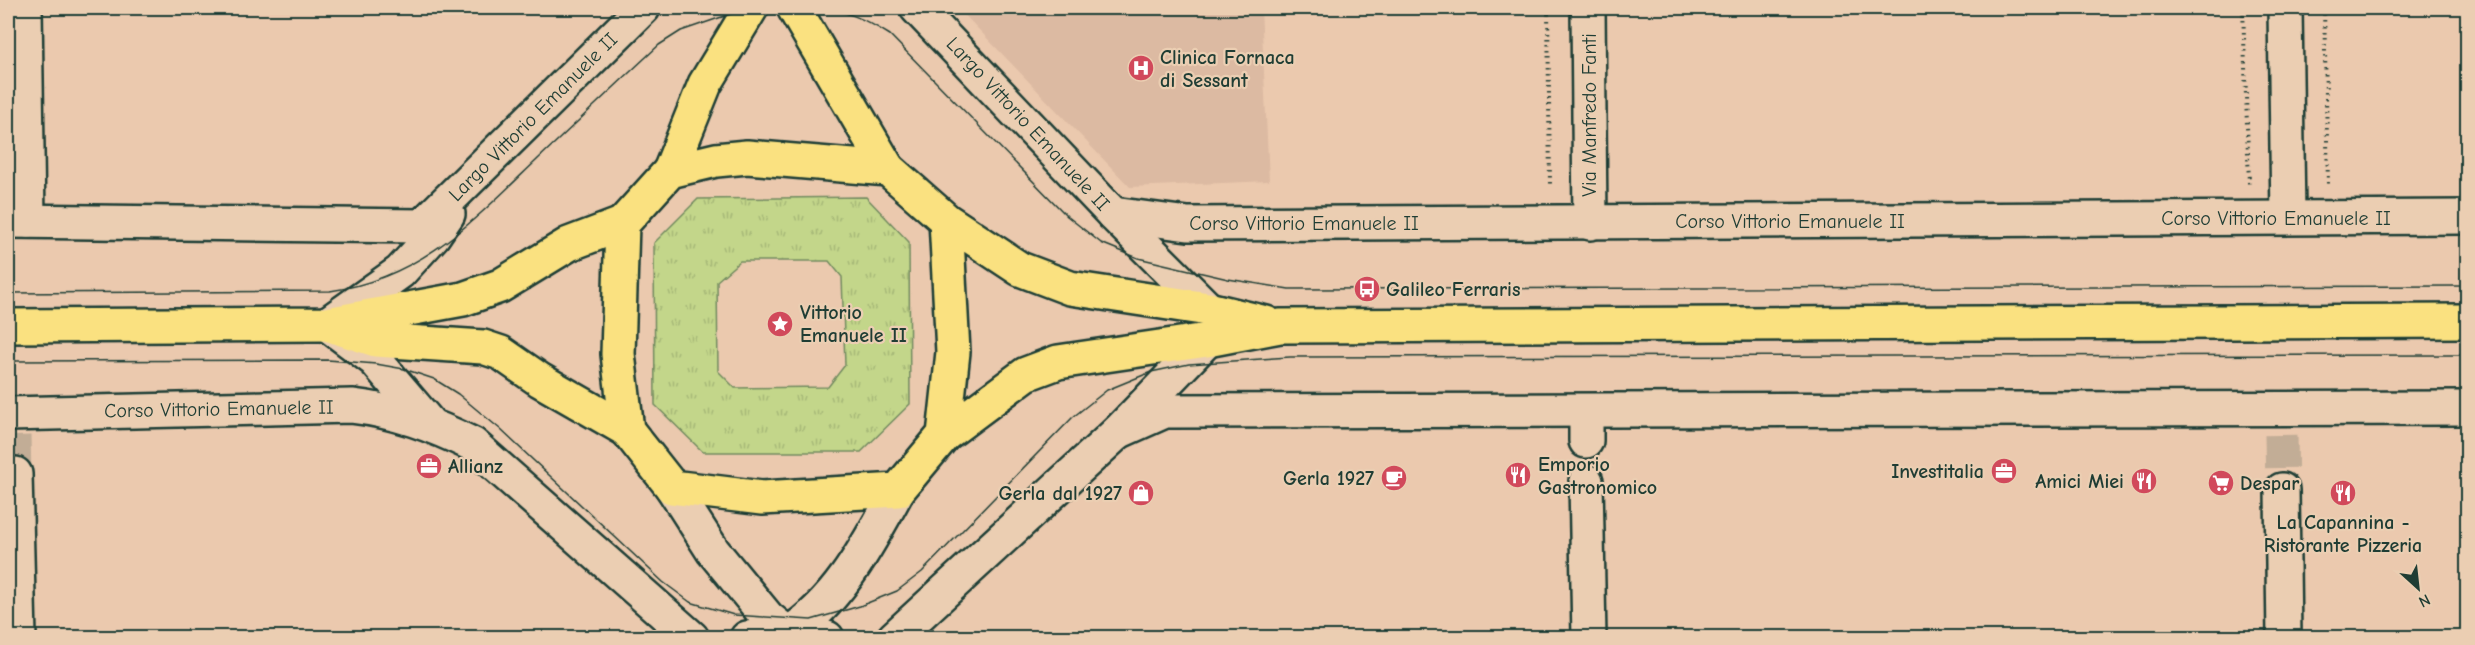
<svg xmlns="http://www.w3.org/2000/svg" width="2475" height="645" font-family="'Comic Neue',sans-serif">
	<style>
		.built { fill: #dcbaa2 }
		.grass { fill: url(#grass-tufts); stroke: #718a5f; stroke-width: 1.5; fill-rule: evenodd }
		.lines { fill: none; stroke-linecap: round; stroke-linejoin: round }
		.minor-tunnel { stroke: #c2ad96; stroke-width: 33; stroke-dasharray: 33 16; stroke-linecap: butt }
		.minor-casing { stroke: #1f3d34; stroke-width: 38 }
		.major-casing { stroke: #1f3d34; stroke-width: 38 }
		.path { stroke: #1f3d34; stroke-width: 4; stroke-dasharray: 1.5 4.5; stroke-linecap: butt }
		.minor { stroke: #ebceb2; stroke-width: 33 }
		.major { stroke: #fae180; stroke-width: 33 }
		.tram { stroke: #1f3d34; stroke-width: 1.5 }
		.labels { text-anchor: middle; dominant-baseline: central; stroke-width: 4.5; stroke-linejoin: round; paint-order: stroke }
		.poi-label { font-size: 20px; font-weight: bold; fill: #1f3d34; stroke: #ebceb2; text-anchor: start }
		.street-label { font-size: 20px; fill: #1f3d34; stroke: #ebceb2 }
	</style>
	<defs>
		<pattern id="grass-tufts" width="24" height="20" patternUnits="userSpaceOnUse" patternTransform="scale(1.5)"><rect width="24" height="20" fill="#c3d68a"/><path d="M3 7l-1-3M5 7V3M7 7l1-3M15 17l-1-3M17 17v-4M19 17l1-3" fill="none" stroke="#a7b978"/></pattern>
	</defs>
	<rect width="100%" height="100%" fill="#ebc9ae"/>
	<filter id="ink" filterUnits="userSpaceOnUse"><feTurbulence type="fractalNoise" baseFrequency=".0167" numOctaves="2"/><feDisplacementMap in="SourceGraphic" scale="12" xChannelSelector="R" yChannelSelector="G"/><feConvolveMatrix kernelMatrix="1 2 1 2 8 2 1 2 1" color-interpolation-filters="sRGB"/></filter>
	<g filter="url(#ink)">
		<path class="built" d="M958,8h303l8,173 -139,6z"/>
		<path class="grass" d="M866,197l43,45 1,162 -49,48h-158l-48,-47 -1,-162 44,-44zM740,261h89l13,16 3,88 -17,22 -93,1 -17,-17 -1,-90z"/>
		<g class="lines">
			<g class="minor-tunnel">
				<path d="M2281,435l1,55"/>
				<path d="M14,436l1,38"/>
			</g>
			<defs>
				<g id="minor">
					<path d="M25,8l3,213"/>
					<path d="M917,8l196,206 95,95"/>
					<path d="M1588,8l2,215"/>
					<path d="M2285,8l3,209"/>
					<path d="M1113,214l75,10 1280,-7"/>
					<path d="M8,221l414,5 221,-218"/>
					<path d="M1586,412v29"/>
					<path d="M8,414l344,-8c44,5 81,19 120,38l220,194"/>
					<path d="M428,422l-53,-62 -48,-36 73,-52 33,-36 15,-22"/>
					<path d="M1118,432l47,-21 1303,-3"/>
					<path d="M15,474l4,164"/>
					<path d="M1586,481l3,157"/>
					<path d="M672,487l41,64 55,67 20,16"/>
					<path d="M2282,490l2,148"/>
					<path d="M788,634c52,-33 81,-92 110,-144"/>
					<path d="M747,638l41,-4 39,4"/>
					<path d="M894,638l224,-206 89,-92"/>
				</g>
				<g id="major">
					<path d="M794,8l94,161"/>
					<path d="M670,171l35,-87 46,-76"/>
					<path d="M946,220l7,132 -9,83 -46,55 -136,8 -90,-11 -45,-57 -9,-76 4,-130 48,-53 46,-11 31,-3 141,12 58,51 74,49 50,19 138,21 58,14"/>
					<path d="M330,325l46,15 107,7 18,6 39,27 87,50"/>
					<path d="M8,326l319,-2 136,-25 37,-13 69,-42 53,-20"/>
					<path d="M944,435l82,-61 32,-12 149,-22 73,-14 1188,-5"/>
				</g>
			</defs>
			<use href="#minor" class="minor-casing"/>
			<use href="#major" class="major-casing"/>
			<g class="path">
				<path d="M1548,8l2,178"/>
				<path d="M2243,8l6,176"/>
				<path d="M2324,8l4,176"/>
			</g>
			<use href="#minor" class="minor"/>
			<use href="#major" class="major"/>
			<g class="tram">
				<path d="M815,8c29,1 50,11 75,27l177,181 34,27 37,15 90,21 61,10 1179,-3"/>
				<path d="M8,293l322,-2c91,-13 143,-70 207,-131 40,-38 81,-77 122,-115l22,-14 67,-23"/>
				<path d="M8,361l320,-1 48,4 28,5 30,10 24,15 42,35 163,153 27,20 44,13 77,5 49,-14 37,-15 25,-19 151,-155 34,-27 44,-18 38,-8 101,-7 1178,-2"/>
			</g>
		</g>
	</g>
	<defs>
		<symbol id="hospital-disc" viewBox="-11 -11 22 22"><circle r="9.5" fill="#d1495b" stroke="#ebceb2"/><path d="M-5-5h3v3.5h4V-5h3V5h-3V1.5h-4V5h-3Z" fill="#fff"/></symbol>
		<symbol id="bus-disc" viewBox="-11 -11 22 22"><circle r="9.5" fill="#d1495b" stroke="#ebceb2"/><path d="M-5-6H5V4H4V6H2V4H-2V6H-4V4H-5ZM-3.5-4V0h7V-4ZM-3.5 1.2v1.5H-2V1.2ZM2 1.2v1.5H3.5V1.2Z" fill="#fff"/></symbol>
		<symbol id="sight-disc" viewBox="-11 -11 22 22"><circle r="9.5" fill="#d1495b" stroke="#ebceb2"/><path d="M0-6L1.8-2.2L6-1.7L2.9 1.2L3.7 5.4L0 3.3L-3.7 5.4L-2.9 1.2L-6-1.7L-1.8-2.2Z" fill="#fff"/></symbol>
		<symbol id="office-disc" viewBox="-11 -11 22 22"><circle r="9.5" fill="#d1495b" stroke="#ebceb2"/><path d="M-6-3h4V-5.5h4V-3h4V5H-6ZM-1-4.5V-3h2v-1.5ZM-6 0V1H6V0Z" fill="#fff"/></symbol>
		<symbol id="restaurant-disc" viewBox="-11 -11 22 22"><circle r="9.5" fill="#d1495b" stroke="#ebceb2"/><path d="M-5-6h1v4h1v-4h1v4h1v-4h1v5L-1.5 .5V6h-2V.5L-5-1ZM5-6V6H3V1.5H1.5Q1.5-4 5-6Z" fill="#fff"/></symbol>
		<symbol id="cafe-disc" viewBox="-11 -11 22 22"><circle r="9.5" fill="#d1495b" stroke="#ebceb2"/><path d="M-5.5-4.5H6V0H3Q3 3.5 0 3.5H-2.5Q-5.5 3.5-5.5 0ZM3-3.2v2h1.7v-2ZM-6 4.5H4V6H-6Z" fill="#fff"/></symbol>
		<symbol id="supermarket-disc" viewBox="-11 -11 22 22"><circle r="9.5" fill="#d1495b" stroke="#ebceb2"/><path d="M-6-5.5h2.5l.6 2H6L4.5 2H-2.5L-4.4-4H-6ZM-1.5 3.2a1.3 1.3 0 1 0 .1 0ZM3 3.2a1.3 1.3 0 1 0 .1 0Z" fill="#fff"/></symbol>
		<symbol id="shop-disc" viewBox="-11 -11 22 22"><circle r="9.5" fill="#d1495b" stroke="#ebceb2"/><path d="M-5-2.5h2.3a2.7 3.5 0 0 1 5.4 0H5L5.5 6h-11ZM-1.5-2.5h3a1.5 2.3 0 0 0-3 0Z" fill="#fff"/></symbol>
	</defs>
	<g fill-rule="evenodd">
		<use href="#hospital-disc" x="1126" y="53" width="30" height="30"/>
		<use href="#bus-disc" x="1352" y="274" width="30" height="30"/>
		<use href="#sight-disc" x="765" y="309" width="30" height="30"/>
		<use href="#office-disc" x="414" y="451" width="30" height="30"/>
		<use href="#office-disc" x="1989" y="456" width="30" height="30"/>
		<use href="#restaurant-disc" x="1503" y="460" width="30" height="30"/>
		<use href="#cafe-disc" x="1379" y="463" width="30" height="30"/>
		<use href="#restaurant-disc" x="2129" y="466" width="30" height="30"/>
		<use href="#supermarket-disc" x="2206" y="468" width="30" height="30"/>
		<use href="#shop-disc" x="1126" y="478" width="30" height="30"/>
		<use href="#restaurant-disc" x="2328" y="478" width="30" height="30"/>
	</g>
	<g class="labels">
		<g class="poi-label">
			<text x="1160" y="57">Clinica Fornaca<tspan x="1160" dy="23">di Sessant</tspan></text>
			<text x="1386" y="289">Galileo Ferraris</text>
			<text x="800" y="312">Vittorio<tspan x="800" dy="23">Emanuele II</tspan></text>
			<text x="1538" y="464">Emporio<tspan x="1538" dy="23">Gastronomico</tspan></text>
			<text x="448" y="466">Allianz</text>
			<text x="1984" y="471" text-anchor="end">Investitalia</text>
			<text x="1374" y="478" text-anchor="end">Gerla 1927</text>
			<text x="2124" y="481" text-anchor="end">Amici Miei</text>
			<text x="2240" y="483">Despar</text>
			<text x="1122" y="493" text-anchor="end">Gerla dal 1927</text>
			<text x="2343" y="522" text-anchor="middle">La Capannina -<tspan x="2343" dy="23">Ristorante Pizzeria</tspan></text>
		</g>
		<g class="street-label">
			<text transform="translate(1589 115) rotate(-90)">Via Manfredo Fanti</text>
			<text transform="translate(533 117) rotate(-45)">Largo Vittorio Emanuele II</text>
			<text transform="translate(1028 124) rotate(47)">Largo Vittorio Emanuele II</text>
			<text x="2276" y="218">Corso Vittorio Emanuele II</text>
			<text x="1790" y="221">Corso Vittorio Emanuele II</text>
			<text x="1304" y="223">Corso Vittorio Emanuele II</text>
			<text transform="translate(219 409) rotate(-1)">Corso Vittorio Emanuele II</text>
		</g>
	</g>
	<rect width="2475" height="645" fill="none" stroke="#ebceb2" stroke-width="30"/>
	<rect x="15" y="15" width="2445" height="615" fill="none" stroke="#1f3d34" stroke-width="2" filter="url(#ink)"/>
	<g transform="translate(2418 588) rotate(153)" stroke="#ebceb2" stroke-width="4.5" paint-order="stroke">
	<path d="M0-4.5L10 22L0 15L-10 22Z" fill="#1f3d34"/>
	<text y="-9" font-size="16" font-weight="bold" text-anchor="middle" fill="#1f3d34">N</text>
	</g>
</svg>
